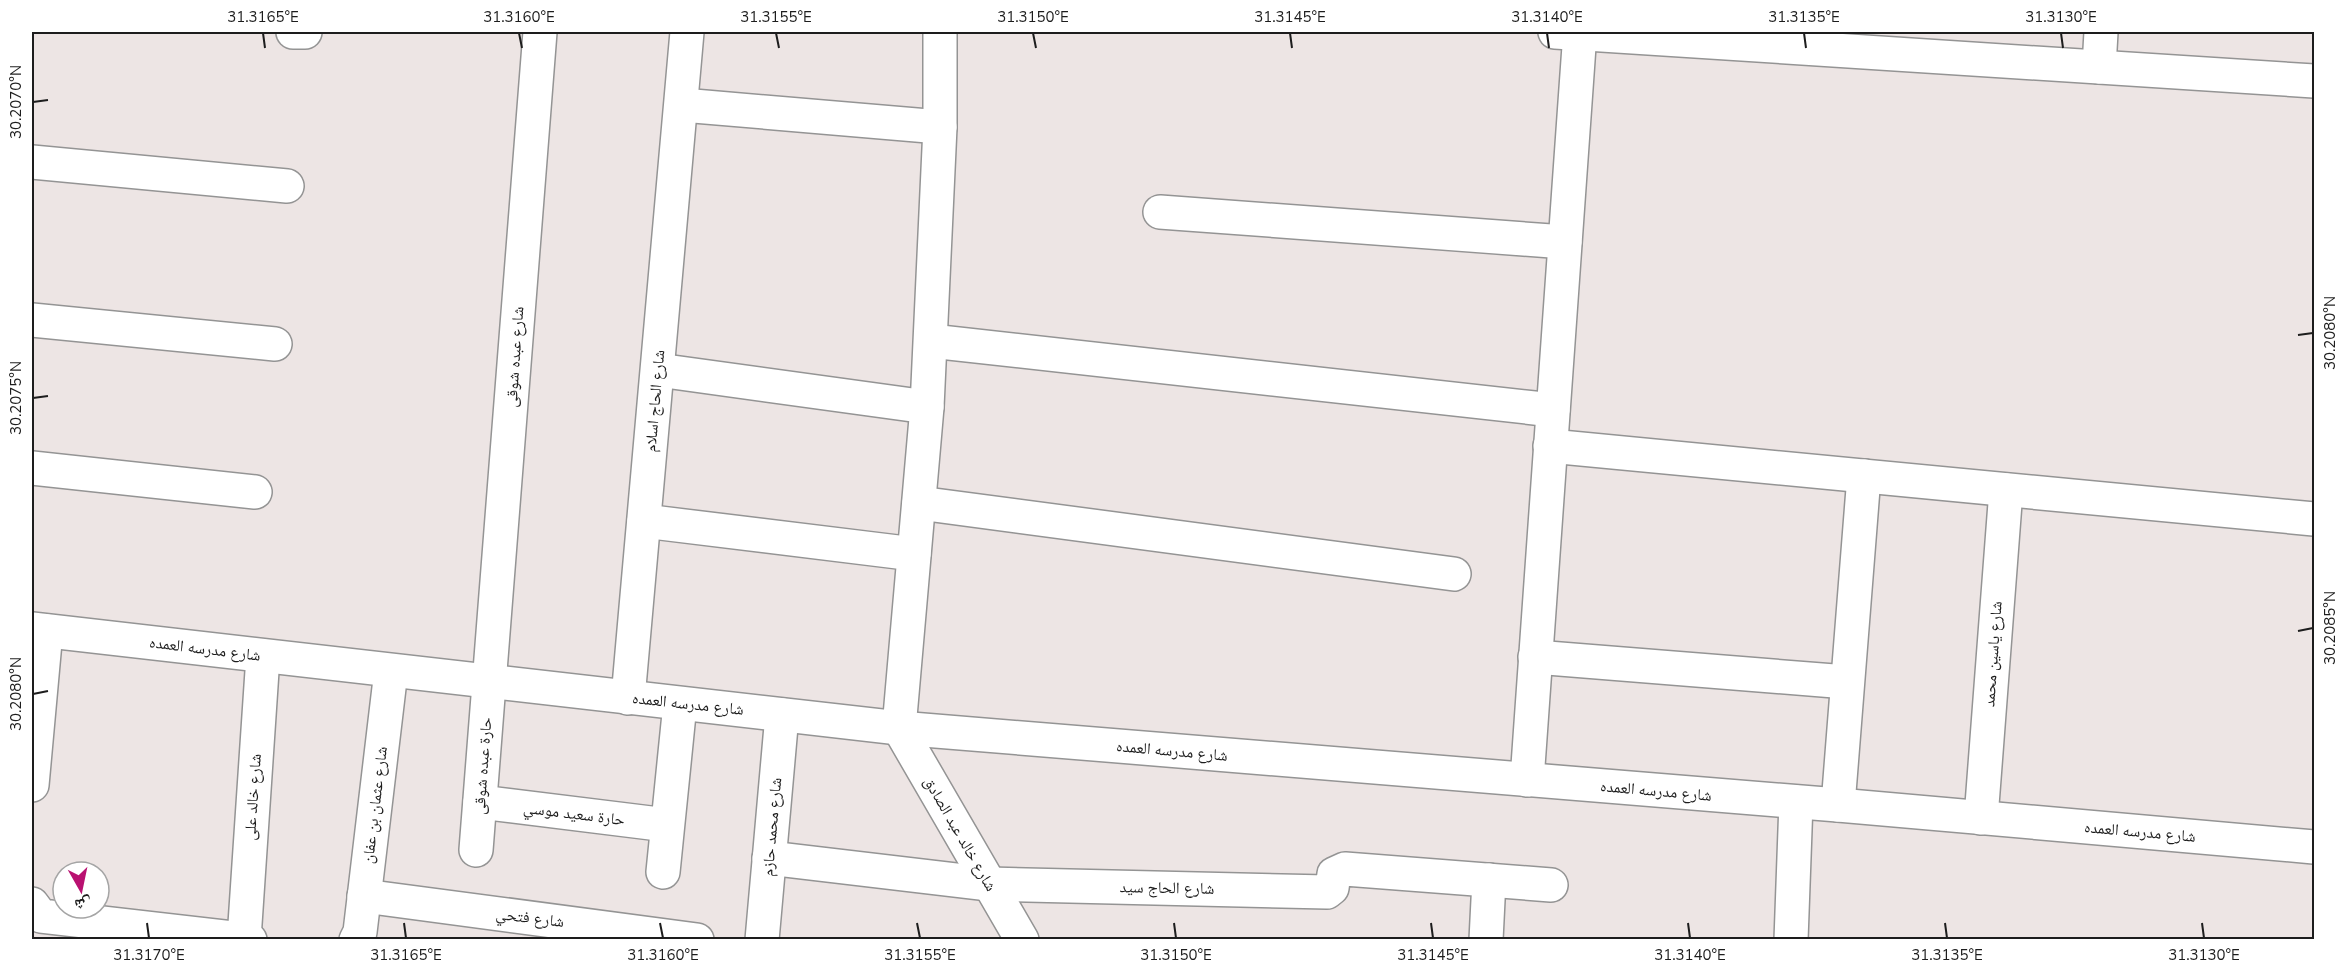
<svg xmlns="http://www.w3.org/2000/svg" width="2346" height="971" font-family="'Nunito Sans','Noto Naskh Arabic',sans-serif">
	<style>
		.lines { fill: none; stroke-linecap: round; stroke-linejoin: round }
		.street-casing { stroke: #949494; stroke-width: 36 }
		.street { stroke: #fff; stroke-width: 33 }
		.ticks { fill: none; stroke: #1d1d1d; stroke-width: 2 }
		.labels { text-anchor: middle; dominant-baseline: central; stroke-width: 6; stroke-linejoin: round; paint-order: stroke }
		.street-label { font-size: 16px; fill: #1d1d1d; stroke: #fff }
		.neatline { fill: none; stroke: #1d1d1d; stroke-width: 2 }
		.ticks-label { font-size: 15px; text-anchor: middle; fill: #1d1d1d }
	</style>
	<rect width="100%" height="100%" fill="#ede5e4"/>
	<g class="lines">
		<defs>
			<g id="street">
				<path d="M293,32h12"/>
				<path d="M940,32v95l-13,280 -28,321 123,212"/>
				<path d="M1555,32l759,49"/>
				<path d="M2099,67l2,-35"/>
				<path d="M682,105l258,22"/>
				<path d="M32,162l255,24"/>
				<path d="M1160,212l405,30"/>
				<path d="M32,320l243,24"/>
				<path d="M931,341l622,69"/>
				<path d="M658,370l269,37"/>
				<path d="M1550,446l764,73"/>
				<path d="M32,468l223,24"/>
				<path d="M919,503l535,71"/>
				<path d="M644,521l270,33"/>
				<path d="M32,629l867,99 939,77 476,42"/>
				<path d="M1535,657l312,25"/>
				<path d="M628,698l59,-666"/>
				<path d="M1527,780l53,-748"/>
				<path d="M32,785l14,-154"/>
				<path d="M480,802l187,23"/>
				<path d="M1838,805l26,-329"/>
				<path d="M1981,818l25,-328"/>
				<path d="M476,850l64,-818"/>
				<path d="M769,858l220,26 338,8 5,-4 2,-14 11,-5 206,16"/>
				<path d="M663,872l17,-168"/>
				<path d="M364,896l333,44"/>
				<path d="M32,904l9,12 209,24"/>
				<path d="M244,939l19,-283"/>
				<path d="M356,940l4,-8 31,-261"/>
				<path d="M762,940l20,-225"/>
				<path d="M1486,940l3,-60"/>
				<path d="M1791,940l5,-138"/>
			</g>
		</defs>
		<use href="#street" class="street-casing"/>
		<use href="#street" class="street"/>
	</g>
	<path class="ticks" d="M263,33l2,15M519,33l3,15M776,33l3,15M1033,33l3,15M1290,33l2,15M1547,33l2,15M1804,33l2,15M2061,33l2,15M33,102l15,-2M2298,335l15,-2M33,398l15,-2M2298,631l15,-3M33,694l15,-3M147,923l2,15M404,923l2,15M660,923l3,15M917,923l3,15M1174,923l2,15M1431,923l2,15M1688,923l2,15M1945,923l2,15M2202,923l2,15"/>
	<g class="labels">
		<g class="street-label">
			<text transform="translate(515 357) rotate(-86)">شارع عبده شوقى</text>
			<text transform="translate(655 401) rotate(-85)">شارع الحاج اسلام</text>
			<text transform="translate(205 649) rotate(7)">شارع مدرسه العمده</text>
			<text transform="translate(1993 654) rotate(-86)">شارع ياسين محمد</text>
			<text transform="translate(688 704) rotate(6)">شارع مدرسه العمده</text>
			<text transform="translate(1172 751) rotate(5)">شارع مدرسه العمده</text>
			<text transform="translate(483 766) rotate(-86)">حارة عبده شوقى</text>
			<text transform="translate(1656 791) rotate(5)">شارع مدرسه العمده</text>
			<text transform="translate(253 797) rotate(-86)">شارع خالد على</text>
			<text transform="translate(375 805) rotate(-83)">شارع عثمان بن عفان</text>
			<text transform="translate(574 814) rotate(7)">حارة سعيد موسي</text>
			<text transform="translate(772 827) rotate(-85)">شارع محمد حازم</text>
			<text transform="translate(2140 832) rotate(5)">شارع مدرسه العمده</text>
			<text transform="translate(960 834) rotate(60)">شارع خالد عبد الصادق</text>
			<text transform="translate(1167 888) rotate(1)">شارع الحاج سيد</text>
			<text transform="translate(530 918) rotate(7)">شارع فتحي</text>
		</g>
	</g>
	<rect width="2346" height="971" fill="none" stroke="#ffffff" stroke-width="66"/>
	<g transform="translate(81 890) rotate(171)"><circle r="28" fill="#ffffff" stroke="#a5a5a5" stroke-width="1.5"/>
	<path d="M0-4.5L10 22L0 15L-10 22Z" fill="#b91171"/>
	<text y="-9" font-size="16" font-weight="bold" text-anchor="middle" fill="#1d1d1d">ش</text>
	</g>
	<rect x="33" y="33" width="2280" height="905" class="neatline"/>
	<g class="ticks-label">
		<text x="263" y="22">31.3165°E</text>
		<text x="519" y="22">31.3160°E</text>
		<text x="776" y="22">31.3155°E</text>
		<text x="1033" y="22">31.3150°E</text>
		<text x="1290" y="22">31.3145°E</text>
		<text x="1547" y="22">31.3140°E</text>
		<text x="1804" y="22">31.3135°E</text>
		<text x="2061" y="22">31.3130°E</text>
		<text transform="translate(16 102) rotate(-90)" y="5">30.2070°N</text>
		<text transform="translate(2330 333) rotate(-90)" y="5">30.2080°N</text>
		<text transform="translate(16 398) rotate(-90)" y="5">30.2075°N</text>
		<text transform="translate(2330 628) rotate(-90)" y="5">30.2085°N</text>
		<text transform="translate(16 694) rotate(-90)" y="5">30.2080°N</text>
		<text x="149" y="960">31.3170°E</text>
		<text x="406" y="960">31.3165°E</text>
		<text x="663" y="960">31.3160°E</text>
		<text x="920" y="960">31.3155°E</text>
		<text x="1176" y="960">31.3150°E</text>
		<text x="1433" y="960">31.3145°E</text>
		<text x="1690" y="960">31.3140°E</text>
		<text x="1947" y="960">31.3135°E</text>
		<text x="2204" y="960">31.3130°E</text>
	</g>
</svg>
